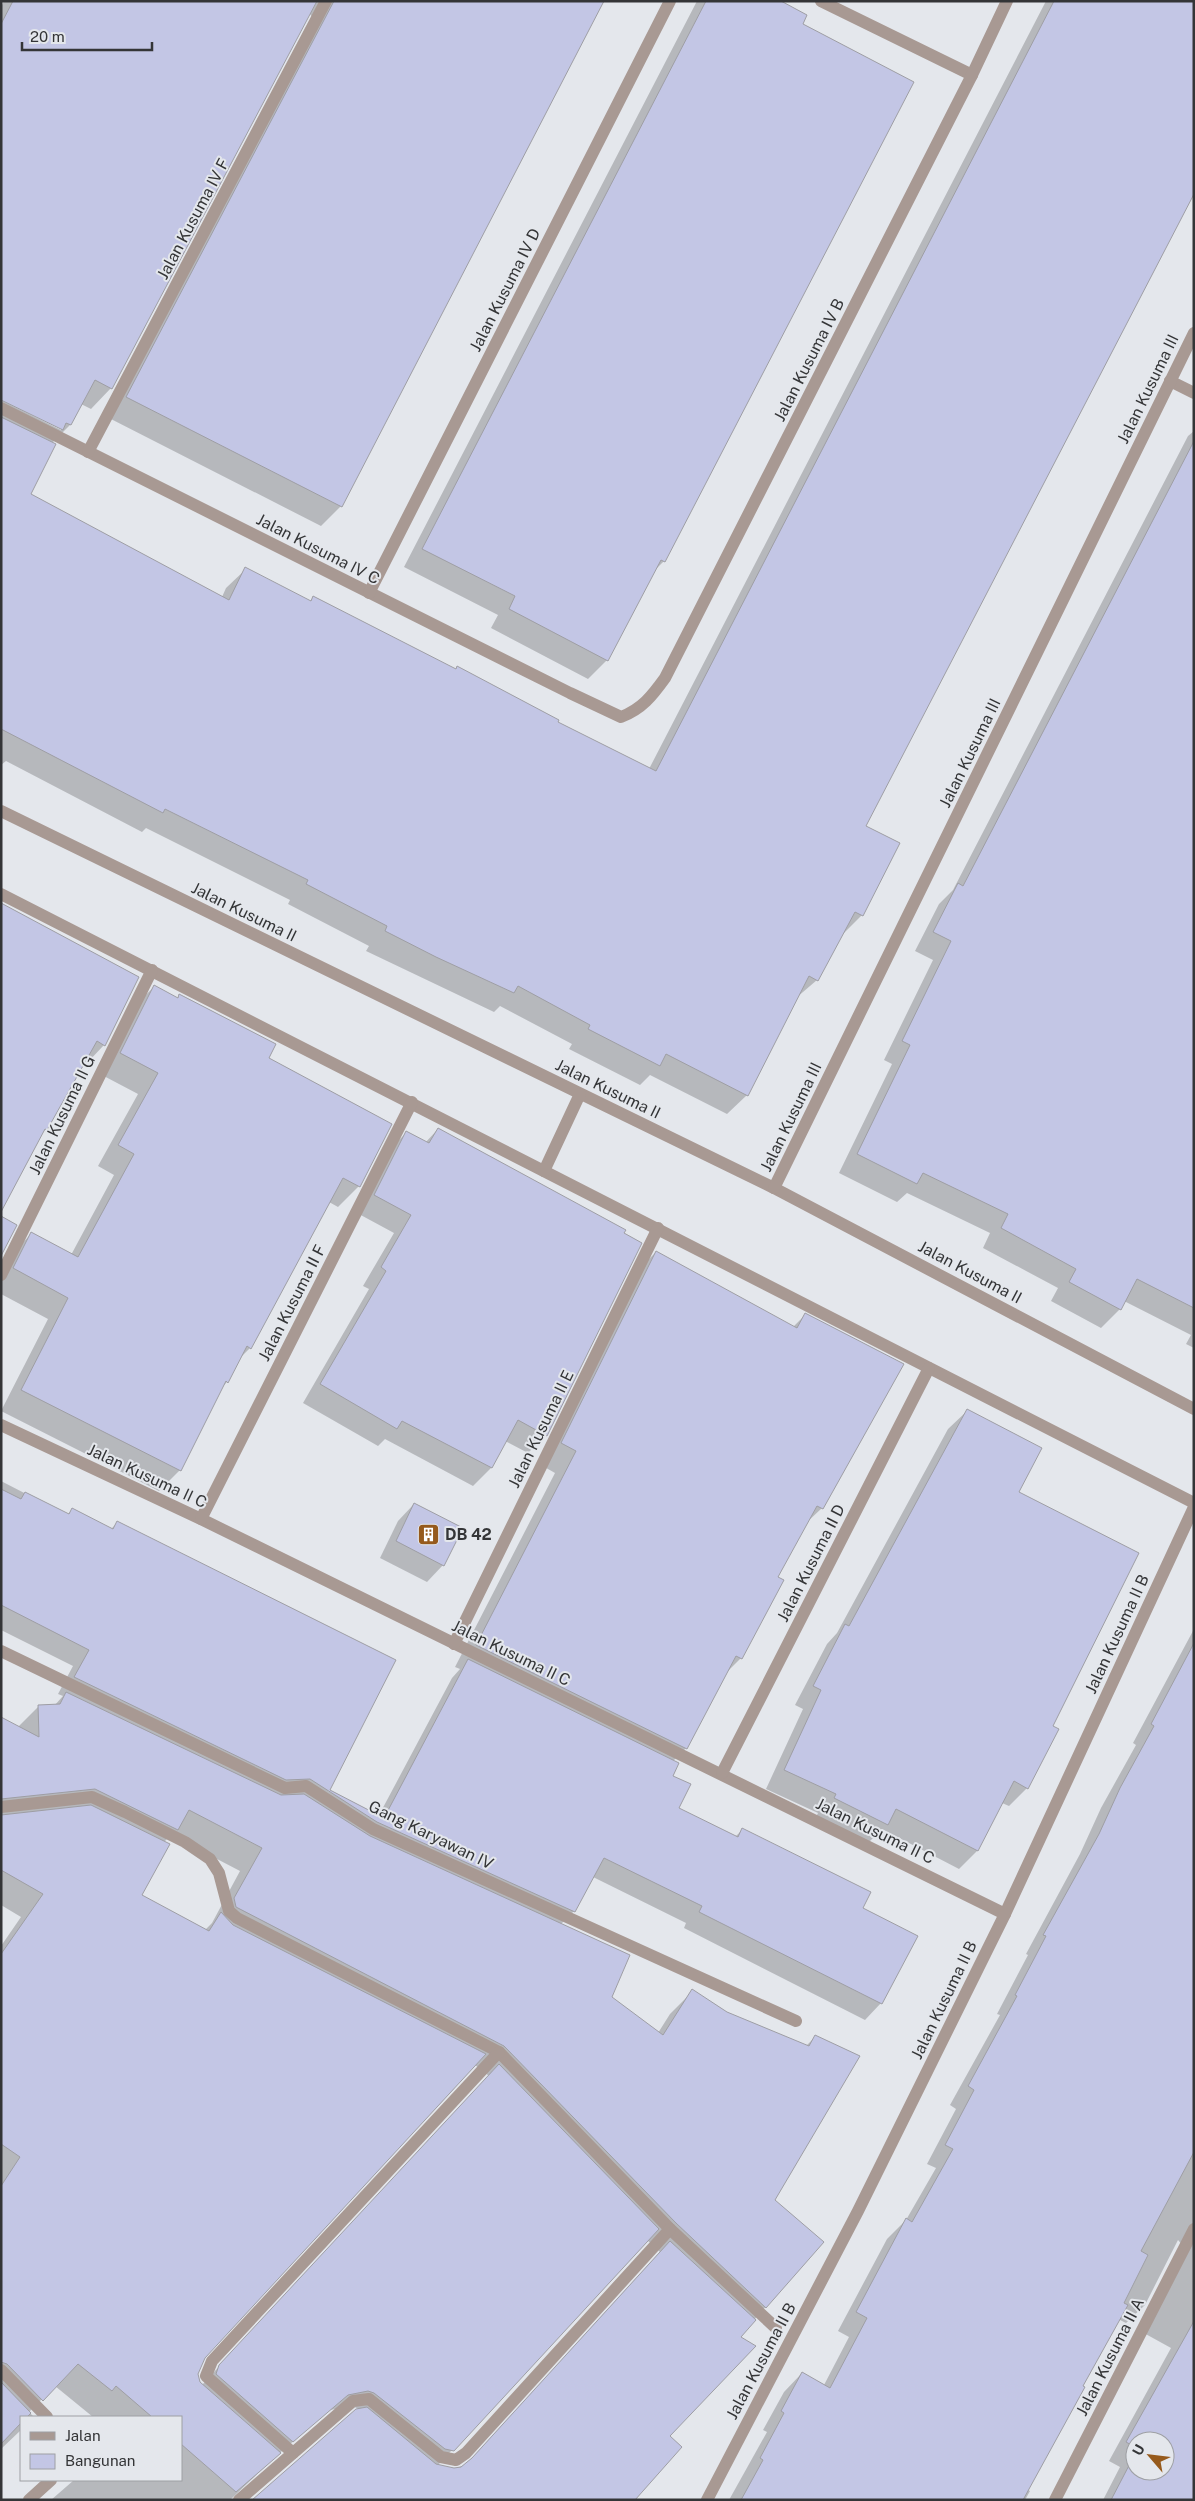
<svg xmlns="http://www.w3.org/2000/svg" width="1195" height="2501" font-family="'Public Sans',sans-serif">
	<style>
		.shadow { fill: #0003; fill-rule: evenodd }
		.building { fill: #c3c6e5; stroke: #9e9ea4 }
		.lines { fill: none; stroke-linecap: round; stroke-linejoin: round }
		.minor { stroke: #a89993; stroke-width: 12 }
		.labels { text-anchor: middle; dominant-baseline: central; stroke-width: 4; stroke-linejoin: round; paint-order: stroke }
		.street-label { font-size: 16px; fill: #343537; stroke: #e4e7ec }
		.poi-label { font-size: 16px; font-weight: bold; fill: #343537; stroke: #e4e7ec; text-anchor: start }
	</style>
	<rect width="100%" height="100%" fill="#e4e7ec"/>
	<g class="shadow">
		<path d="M4,1h599l-262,505 -20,20 -214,-109 206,-399 -4,-5 -198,375 -20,21 -10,-5 -11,21 -19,19 -21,50 192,103 4,-9 20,-19 63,33 4,-4 142,72 3,-3 99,56 92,46 397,-768h148l-329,825 -3,89 -19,19 -26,46 -21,18 -49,97 -20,19 -77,-39 -10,10 -71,-36 3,-5 -72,-38 -6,6 -128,-61 3,-5 -81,-42 2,-4 -144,-72 -4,4 -136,-71 -5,4v-758zM4,399l57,28v3l-58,-29z"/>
		<path d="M697,1h81l23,24 -137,536 -11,11 -46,88 -19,19 -97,-51 7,-13 -94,-48z"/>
		<path d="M1194,431v917l-8,-4 5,-9 -67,-34 -4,8 -19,19 -50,-27 7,-13 -75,-40 7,-15 -83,-40 -10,9 -58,-29 53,-109 -8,-4 49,-100 -18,-9 24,-47 14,-14 235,-454z"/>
		<path d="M1,905l103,140 -16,17 -3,-2 -39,69 -6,6z"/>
		<path d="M154,987l23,12 3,-3 87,63 92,127 -21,21 -9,-5 -79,146 -11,11 -12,23 -7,7 -40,81 -21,21 -158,-80 47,-92 -47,-25v-20l10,-19 20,-21 40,21 43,-80 -16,-9 40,-72 -38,-20 33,-67z"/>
		<path d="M438,1129l108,306 -18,18 -23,-12 -14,27 -18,18 -88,-47 -7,7 -75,-43 66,-114 -6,-3 31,-53 -37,-20 31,-62 18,-18 19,10z"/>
		<path d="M656,1252l137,75 12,-12 97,49 -80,144 -17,16 -28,53 5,3 -41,78 -16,16 -39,74 -13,13 5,3 -7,12 18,9 -11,24 57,28 7,-7 127,63 -8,15 55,28 -35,67 -16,17 -181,-92 2,-5 -93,-46 -19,34 -13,13 67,31 -17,42 47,36 12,-19 23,-23 34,22 79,33 9,-9 43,20 -84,143 48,43 -83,94 15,9 -86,90 13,11 -49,53h-378l105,-91 -7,-3 -22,4 -55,47 -45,43h-179l23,-20h107v-63h-88l-38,-31 -26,26 5,5h-13v13l-20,19v-503l20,-29 -20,-12v-186l17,8 21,-21h15l9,-10 -5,-2 15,-28 -72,-36v-149l66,34 5,-5 39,19 6,-6 277,138 -66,130 50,26 74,-139 8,-9 -5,-2 100,-194 -14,-8 93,-191zM171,1835l69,36 -28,52 -7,7 -65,-34 29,-52 -5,-2zM475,2065l14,11 -287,309 -3,-3 -2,-9 7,-16zM647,2240l13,12 -193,212 -13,5 -16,-4z"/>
		<path d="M967,1411l50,81 34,235 -24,61 -18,18 -7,-3 -25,48 -18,18 -77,-40 -14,14 -52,-26 2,-4 -52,-24 37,-80 -8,-4 32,-61 10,-11 111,-204z"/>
		<path d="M414,1504l29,61 -16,17 -47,-24 18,-37z"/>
		<path d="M1194,1629v871h-91l17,-33 -11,-6 62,-113 -29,-16 42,-85 -6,-7 -33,65 -19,18 -8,-4 -90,171 2,1 -5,9h-296l38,-68 -4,-2 21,-38 18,-19 22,12 25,-48 -11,-6 49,-92 19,-19 30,-52 -9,-4 29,-55 -6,-4 50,-90 -3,-1 31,-59 -2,-1 54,-100 21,-46 35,-63 -3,-2zM1135,2441h30v30h-30z"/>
	</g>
	<g class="building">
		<path d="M13,1h304l-205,388 -17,-9 -24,45 -5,-2 -3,7 -62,-30v-376z"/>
		<path d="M334,1h270l-262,506 -216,-110z"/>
		<path d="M706,1h75l26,14 -4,9 111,58 -249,480 -4,-2 -53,101 -99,-52 6,-13 -93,-47z"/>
		<path d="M1054,1h140v193l-328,632 34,17 -37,73 -8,-4 -37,69 -9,-5 -61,120 -82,-42 -6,12 -72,-37 2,-4 -72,-39 -4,7 -78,-36 -51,-26 2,-5 -81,-42 2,-4 -143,-71 -2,4 -162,-84v-312l55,27 -25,50 198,106 16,-33 66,34 2,-5 143,73 1,-3 102,54 -1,2 98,49z"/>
		<path d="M1194,441v867l-57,-29 -16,31 -52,-28 7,-13 -75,-41 7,-14 -85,-41 -6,11 -60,-30 53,-109 -8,-4 49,-100 -18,-9 25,-49 5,3z"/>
		<path d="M1,903l138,74 -34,69 -8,-5 -50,89 -2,-1 -44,83z"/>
		<path d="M154,985l24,13 1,-4 97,50 -7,14 123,66 -32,63 -17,-9 -92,171 -4,-3 -19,37 -2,-2 -45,90 -160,-81 47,-92 -55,-30 18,-36 47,25 56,-103 -16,-9 40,-72 -38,-20z"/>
		<path d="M438,1128l188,102 -2,3 18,10 -95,193 -29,-16 -26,48 -90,-47 -5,8 -77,-45 66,-113 -5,-4 30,-52 -37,-20 32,-64 23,12z"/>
		<path d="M1,1216l16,9 -16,31z"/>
		<path d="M656,1251l141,77 8,-15 99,51 -81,145 -6,-3 -39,71 6,3 -42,79 -6,-3 -49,93 -211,-104 100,-194 -15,-8z"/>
		<path d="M967,1409l75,39 -23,44 120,61 -86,173 6,3 -31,60 -14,-8 -36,70 -82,-42 -8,16 -54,-27 2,-4 -52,-24 37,-80 -8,-4 32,-62 4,2z"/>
		<path d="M1,1489l20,10 4,-7 44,22 3,-6 41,21 4,-8 279,139 -66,130 54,28 84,-159 211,104 -6,13 18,8 -12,24 59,29 4,-9 129,64 -8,16 55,28 -36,68 -183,-92 3,-6 -98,-48 -29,54 -198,-90 -67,-43 -24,1 -212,-103 15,-27 -88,-45z"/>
		<path d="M414,1503l49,25 -19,38 -48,-25z"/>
		<path d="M1194,1643v509l-53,99 7,4 -24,48 4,2 -45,81 2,1 -62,113h-282l22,-40 -3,-2 24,-45 -3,-2 21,-39 28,16 37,-70 -11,-6 50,-94 6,4 41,-73 -8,-4 29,-55 -6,-4 49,-90 -2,-1 31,-59 -3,-1 56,-101 21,-46 34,-62 -3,-2z"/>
		<path d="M66,1692l215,103 23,-1 66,42 260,119 -18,42 51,38 29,-46 35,23 82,34 6,-11 45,21 -85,144 49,42 -58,66 -90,-85 -172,-177 -268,-139 -2,-9 28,-50 -73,-38 -11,20 -83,-41 -94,10v-82l38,20 -1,-32 22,-1z"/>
		<path d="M91,1805l79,39 -28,51 67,36 12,-19 12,13 253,129 -281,304 -7,16 2,8 81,71 -45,39 -55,-48v-27h-29l-36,-31 -4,5 -34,-27 -35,37 -36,-37 -6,-2v-176l19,-29 -19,-13v-190l42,-60 -42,-24v-55z"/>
		<path d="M499,2064l160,165 -205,222 -9,-2 -71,-56 -6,-2 -20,4 -55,47 -77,-68 3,-9z"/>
		<path d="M670,2241l86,79 -15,17 15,9 -86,90 12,11 -47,53h-383l104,-91 11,-2 69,57 18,4 7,-1 11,-9z"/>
		<path d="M1194,2321v179h-83l24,-46v17h30v-30h-30v6l-9,-5z"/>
		<path d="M1,2382l30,31 -4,4h-6v6l-20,21z"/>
	</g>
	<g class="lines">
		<g class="minor">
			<path d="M821,1l151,74"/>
			<path d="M1170,381l24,12"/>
			<path d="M1,408l569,285 51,24c21,-8 31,-21 44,-39l307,-603 35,-74"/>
			<path d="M88,452l238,-451"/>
			<path d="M369,593l301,-592"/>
			<path d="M1,811l773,377 420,221"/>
			<path d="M1,894l1193,609"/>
			<path d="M544,1171l36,-77"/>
			<path d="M774,1188l420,-855"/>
			<path d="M1,1275l151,-305"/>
			<path d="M1,1425l200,94 804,395"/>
			<path d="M201,1519l211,-417"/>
			<path d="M454,1644l204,-416"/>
			<path d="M1,1651l284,137 21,-2 67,43 423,192"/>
			<path d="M722,1773l207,-405"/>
			<path d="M1,1807l91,-10 33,15 60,30 25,17 9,14 10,38 8,7 262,134 171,177 106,99"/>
			<path d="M1,2370l46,47"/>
			<path d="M293,2453l-87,-77 6,-15 287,-309"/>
			<path d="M29,2500l22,-20"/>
			<path d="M239,2500l114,-99 16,-2 72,58 15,3 10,-7 204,-224"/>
			<path d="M707,2500l151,-289 147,-297 189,-407"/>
			<path d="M1055,2500l139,-271"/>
		</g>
	</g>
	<defs>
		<symbol id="building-square" viewBox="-11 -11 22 22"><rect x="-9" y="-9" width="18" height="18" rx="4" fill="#965a1c" stroke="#e4e7ec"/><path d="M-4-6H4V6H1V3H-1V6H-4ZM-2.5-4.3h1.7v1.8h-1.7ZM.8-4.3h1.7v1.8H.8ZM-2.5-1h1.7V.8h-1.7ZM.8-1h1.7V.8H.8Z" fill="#fff"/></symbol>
	</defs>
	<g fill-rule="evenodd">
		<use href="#building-square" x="416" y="1522" width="25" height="25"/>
	</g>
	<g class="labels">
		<g class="street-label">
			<text transform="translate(193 219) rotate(-62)">Jalan Kusuma IV F</text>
			<text transform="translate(505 290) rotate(-63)">Jalan Kusuma IV D</text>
			<text transform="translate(809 360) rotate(-63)">Jalan Kusuma IV B</text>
			<text transform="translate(1148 389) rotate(-64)">Jalan Kusuma III</text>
			<text transform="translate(318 549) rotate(27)">Jalan Kusuma IV C</text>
			<text transform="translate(970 753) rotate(-64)">Jalan Kusuma III</text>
			<text transform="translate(244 912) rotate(26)">Jalan Kusuma II</text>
			<text transform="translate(608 1089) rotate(26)">Jalan Kusuma II</text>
			<text transform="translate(62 1115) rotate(-64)">Jalan Kusuma II G</text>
			<text transform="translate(791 1117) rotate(-64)">Jalan Kusuma III</text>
			<text transform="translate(970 1272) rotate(28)">Jalan Kusuma II</text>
			<text transform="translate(292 1303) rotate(-63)">Jalan Kusuma II F</text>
			<text transform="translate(541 1429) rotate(-64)">Jalan Kusuma II E</text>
			<text transform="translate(147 1476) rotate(25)">Jalan Kusuma II C</text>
			<text transform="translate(811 1563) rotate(-63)">Jalan Kusuma II D</text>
			<text transform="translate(1117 1634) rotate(-65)">Jalan Kusuma II B</text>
			<text transform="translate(511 1653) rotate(26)">Jalan Kusuma II C</text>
			<text transform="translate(875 1831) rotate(26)">Jalan Kusuma II C</text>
			<text transform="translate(431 1835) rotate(26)">Gang Karyawan IV</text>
			<text transform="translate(944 2000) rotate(-64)">Jalan Kusuma II B</text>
			<text transform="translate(1110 2357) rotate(-63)">Jalan Kusuma II A</text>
			<text transform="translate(761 2361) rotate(-62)">Jalan Kusuma II B</text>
		</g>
		<g class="poi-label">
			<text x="445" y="1534">DB 42</text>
		</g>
	</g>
	<rect width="1195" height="2501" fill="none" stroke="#343537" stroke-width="5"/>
	<rect x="20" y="2416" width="162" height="65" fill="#e4e7ec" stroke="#9ea0a4"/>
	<rect x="30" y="2432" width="25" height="8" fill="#a89993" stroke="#9ea0a4"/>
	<text x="65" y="2441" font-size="15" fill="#343537">Jalan</text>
	<rect x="30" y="2454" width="25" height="15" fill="#c3c6e5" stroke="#9ea0a4"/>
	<text x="65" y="2466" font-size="15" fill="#343537">Bangunan</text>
	<g transform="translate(1150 2456) rotate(298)"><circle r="24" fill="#e4e7ec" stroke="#9ea0a4"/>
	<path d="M0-4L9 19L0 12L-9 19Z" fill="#965a1c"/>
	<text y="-8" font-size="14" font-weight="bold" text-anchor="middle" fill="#343537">U</text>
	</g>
	<path d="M22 42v8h130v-8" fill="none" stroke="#343537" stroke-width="2.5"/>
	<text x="30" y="42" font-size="15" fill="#343537" stroke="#e4e7ec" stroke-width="4" paint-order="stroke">20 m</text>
</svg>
